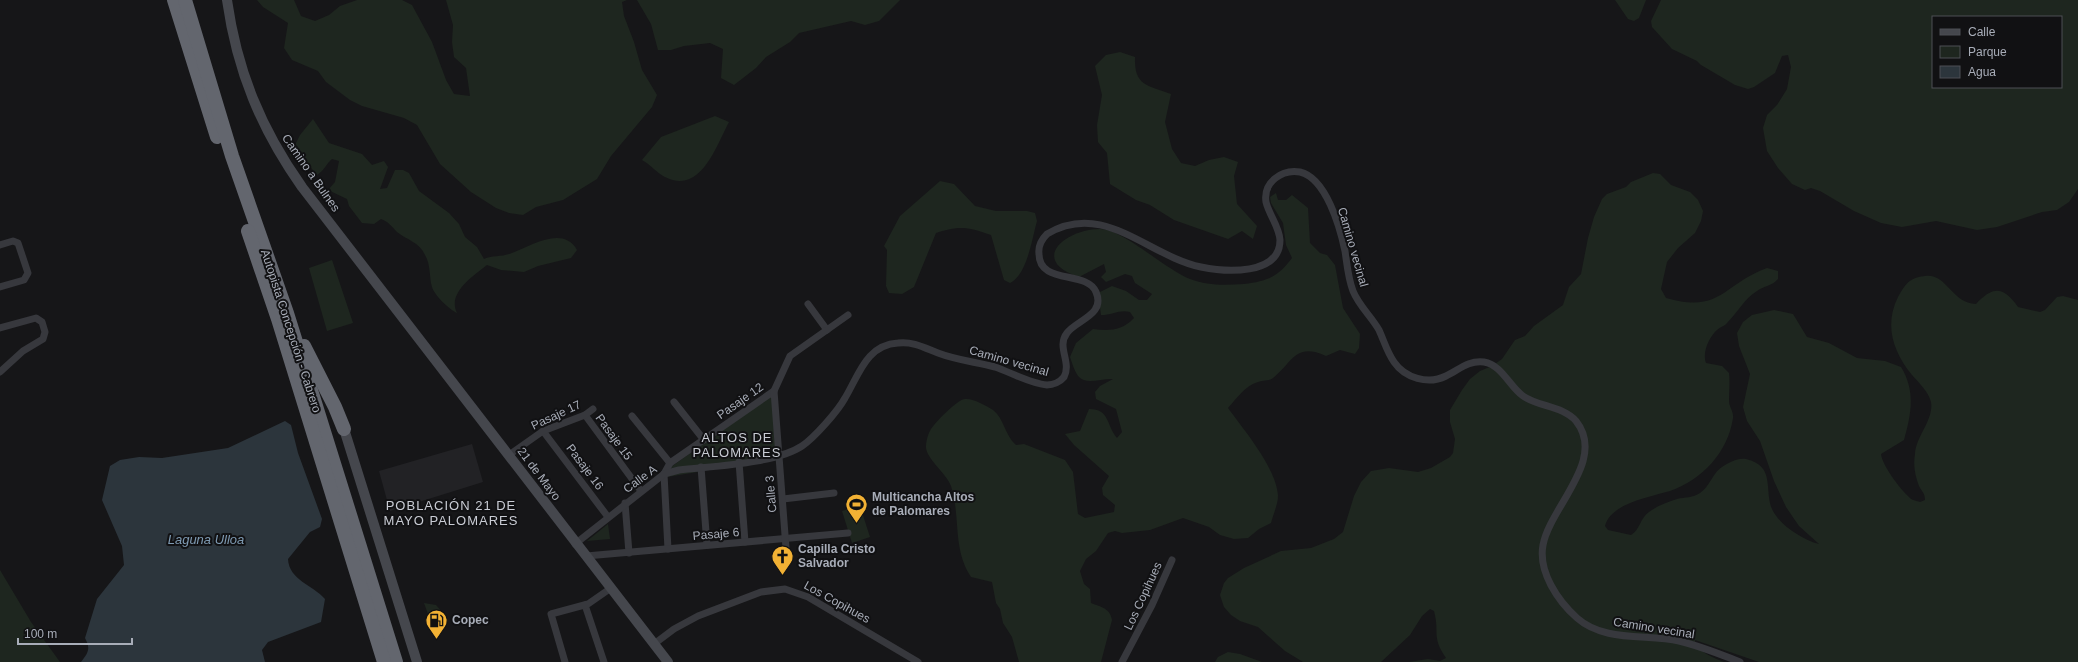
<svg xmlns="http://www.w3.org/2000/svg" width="2078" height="662" font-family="Arial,sans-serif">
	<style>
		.built { fill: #222225 }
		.green { fill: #1e261f; fill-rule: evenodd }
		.water { fill: #2c353c }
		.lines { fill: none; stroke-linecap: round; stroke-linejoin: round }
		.street { stroke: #37383d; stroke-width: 7 }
		.secondary { stroke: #45474d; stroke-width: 10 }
		.highway { stroke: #63666e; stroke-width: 14 }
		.labels { text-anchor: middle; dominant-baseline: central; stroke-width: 4; stroke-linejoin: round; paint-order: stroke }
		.street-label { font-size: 12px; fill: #a8adb8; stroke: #111113 }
		.poi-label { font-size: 12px; font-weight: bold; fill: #a8adb8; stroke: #111113; text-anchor: start }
		.neighbourhood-label { font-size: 13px; letter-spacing: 1px; fill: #c9ccd4; stroke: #111113 }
		.water-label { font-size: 13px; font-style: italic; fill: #7f9bb3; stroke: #111113 }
	</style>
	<rect width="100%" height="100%" fill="#161618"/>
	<path class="built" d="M472,444l11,38 -93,29 -11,-40z"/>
	<g class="green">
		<path d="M257,0h37l7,16 14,5 14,-6 11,-9 17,-6h45l10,5 20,37 14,38 8,14 16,2 -4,-28 -12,-11 -2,-15 1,-17 -7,-25h181l-5,2 2,14 10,26 8,28 15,25 -5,12 -41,49 -14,23 -34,21 -27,7 -13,8 -14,-2 -13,-5 -25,-16 -31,-28 -23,-39 -13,-7 -42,-12 -12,-6 -24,-18 -8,-11 -26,-11 -8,-12 4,-25 -25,-16z"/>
		<path d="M637,0h263l-21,21 -14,4 -14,-4 -52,12 -9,9 -24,15 -10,11 -22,17 -13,-7 2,-29 -13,-6 -26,3 -13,4h-13l-7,-26z"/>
		<path d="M1615,0h31l-7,18 -5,3 -6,-2z"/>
		<path d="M1661,0h417v189l-9,13 -12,8 -15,2 -45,15 -20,3 -41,-9 -34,6 -21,-4 -27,-12 -34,-20 -9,-3 -6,2 -13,-6 -14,-16 -11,-17 -4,-23 4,-13 10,-10 10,-16 4,-22 -3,-12 -6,1 -7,17 -21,14 -6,2 -13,-4 -34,-20 -4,-4 -25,-12 -20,-22 -1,-6zM1933,17h128v70h-128z"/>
		<path d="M1120,52l15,5c-1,29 12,28 36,37l-6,28 7,27 9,14 14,3 14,-6 15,-3 14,5 -4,14 3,28 20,22 -4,13 -11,-8 -14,8 -54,-19 -24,-15 -14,-5 -26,-16 -3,-31 -9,-11 -1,-17 5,-30 -7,-29 11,-11z"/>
		<path d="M715,116l14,6c-13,24 -28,73 -64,55 -7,-3 -14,-12 -23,-17l19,-23z"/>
		<path d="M313,119l16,24 33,11 10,11 12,-4 4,6 -8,22 7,-1 8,-18h8l6,3 10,18 30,22 10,11 6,13 12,10 7,12c9,-4 19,-2 28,-6 19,-7 51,-28 65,-3l-6,8 -33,8 -14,6 -23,-2 -14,-5c-14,11 -40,28 -30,48 -7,-3 -23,-18 -25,-26 -3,-10 -1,-22 -7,-32 -6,-13 -18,-15 -28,-23 -6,-6 -8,-10 -16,-13l-7,5 -12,-1 -13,-17 -2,-7 -19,-9 7,-8 4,-21 -7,-2c-6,5 -8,12 -15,16l-9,-11 -8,-1 -10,-8 10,-20z"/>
		<path d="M1653,173l7,1 11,11 19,7 8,8 5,11 -2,10 -6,12 -17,15 -11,14 -6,27 5,9c55,16 57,-14 101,-30l11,3v8c-6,7 -14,7 -21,12 -13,8 -19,21 -30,32 -2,3 -7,4 -10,7 -8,7 -15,23 -11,33l16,3 7,7c1,9 0,19 0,28 0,6 5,11 4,17 -5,34 -31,62 -63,73 -20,6 -59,12 -65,35l3,4 23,5c9,-5 9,-17 18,-23 8,-6 18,-10 28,-13 8,-2 16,-1 23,-6 7,-5 10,-12 15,-19 5,-8 22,-17 31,-15 31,7 17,33 27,52 8,15 30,29 46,33l-20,-18 -13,-19 -12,-26 -14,-40 -13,-20 -4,-14 7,-33 -11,-28 -2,-13 6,-11 9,-7 22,-5 19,4 14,23 22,6 28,15 28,3 16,6c15,24 10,48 3,73l-23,14c1,11 19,35 28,43 2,3 8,4 11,5l5,-2c0,-7 -3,-8 -6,-14 -4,-10 -6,-21 -4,-32 1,-18 19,-34 16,-52 -3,-11 -12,-19 -19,-27 -19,-23 -28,-50 -14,-78 7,-13 12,-20 27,-21 22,-3 26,27 51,28 17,-18 27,-18 42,3l22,5 5,-2 12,-13 6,-1 15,4v362h-319l-64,-22c1,11 19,18 29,22h-315l19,-3 12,2 6,-3c-15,-22 -6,-25 -12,-47l-4,-2 -8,7 -12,19 -29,27h-78l-18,-11 -27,-24 -18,-6 -9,-6 -7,-8 -4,-12 4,-12 4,-5 16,-10 37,-17 30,-3 23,-9 9,-7 11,-36 7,-14 10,-11 18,-3 29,4 13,-4 19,-11 3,-4 2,-14 -5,-17v-12l12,-20 8,-11 10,-8 12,-5 10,-7 13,-19 10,-4 9,-10 29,-21 6,-18 12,-13 7,-36 6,-21 8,-18 5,-5 19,-7 5,-5z"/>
		<path d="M940,181l14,3 21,22 21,5h31l8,2 2,8c-5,18 -10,54 -27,62l-6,-3 -13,-45c-23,-8 -31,-10 -55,-2l-22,54 -12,7 -13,-1 -3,-7 1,-36 -3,-4 16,-30z"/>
		<path d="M1276,193l2,7h8l6,-5 16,13 2,35 10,10 7,2 8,10 8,43 17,26 -1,14 -4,6 -15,-4 -14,6c-31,-14 -33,6 -53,22 -4,3 -10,2 -15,4 -13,4 -21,16 -30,26 16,22 49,61 50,88 0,8 -5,19 -7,27l-12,6 -11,9 -14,1 -14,-4 -11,-8 -26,-9 -33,12 -28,3 -7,-2 -7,2 -12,18 -10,8 -6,12 4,13 6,5 1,14c10,4 19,5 21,17l-11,42h-82l-7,-25 -9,-14 -3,-14 -4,-6 -4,-21 -21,-5c-19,-29 -10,-60 -20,-91 -5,-13 -26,-28 -25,-40 0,-4 2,-12 4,-15 3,-7 28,-32 35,-32 8,-1 22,7 28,11 11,8 12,26 23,35l8,-1 41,16 8,12 5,42 7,4 29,-6 1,-7 -12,-10 -1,-7 7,-12 -35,-31 -9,-11 15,-3 9,-22c21,0 17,16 28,29l5,-6 -6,-23 -20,-10 -1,-7 5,-6 13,-7c-10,-1 -27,6 -34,-2 -4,-4 -7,-14 -9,-20l6,-14 17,-14c15,2 29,2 41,-11l-4,-6c-10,-3 -18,3 -29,3l-3,-22 14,-7 14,5 13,9h8l5,-6 -17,-11 -3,-7 -7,-2 -19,8 -5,-5 5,-5 -2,-8 -25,13c-51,-17 -13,-48 21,-48 23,0 66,41 90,50 18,7 35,6 54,5 23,-3 34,-7 48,-26l-6,-13 -3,-22 -12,-20 -1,-6z"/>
		<path d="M332,260l21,63 -26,8 -18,-63z"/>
		<path d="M772,395l4,64 -115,19 7,-9z"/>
		<path d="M860,506l10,31 -18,6 -10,-32z"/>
		<path d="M608,524l2,15 -23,2z"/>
		<path d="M0,570l31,52 29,40h-60z"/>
		<path d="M424,603l12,2 7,8 -12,-2 -1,3h-2z"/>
		<path d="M1228,652l12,2 22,8h-47l3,-5z"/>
	</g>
	<path class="water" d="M285,421l6,4 7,28 24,66 -2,8 -10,5 -22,27c1,21 25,26 37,40l-4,23 -53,20 -6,8 3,12h-184c7,-9 10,-13 4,-24l12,-39 27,-34 -2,-19 -20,-46 8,-34 10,-6 19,-3 23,1 66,-10z"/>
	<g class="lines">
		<g class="street">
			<path d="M0,245l13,-4 5,2 10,30 -4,7 -24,7"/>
			<path d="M808,304l19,26"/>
			<path d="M0,328l36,-10 6,4 3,10 -2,7 -20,12 -23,21"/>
			<path d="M674,402l30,38"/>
			<path d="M585,415l56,76"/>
			<path d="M632,416l38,47"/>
			<path d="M543,431l65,86"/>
			<path d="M509,455l34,-24 42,-16 8,-6"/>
			<path d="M739,462l6,80"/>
			<path d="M701,467l6,78"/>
			<path d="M664,474l6,-11 104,-72"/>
			<path d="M664,474l4,75"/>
			<path d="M783,499l51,-6"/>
			<path d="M625,503l4,50"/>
			<path d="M575,544l89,-70 15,-4c33,-4 96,-6 123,-24 12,-8 36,-35 43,-48 14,-23 21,-53 53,-55 15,-2 27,5 40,10 18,7 38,9 57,14 15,5 36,17 52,18 6,0 13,-3 17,-8 8,-15 -8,-30 3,-44 9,-13 39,-18 29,-41 -9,-22 -57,-7 -57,-38 -1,-8 3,-15 8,-20 57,-34 101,22 154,33 24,5 79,9 79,-27 -1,-14 -11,-25 -14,-38 -3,-20 16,-33 34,-30 26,6 40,55 45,79 2,13 3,27 8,40 6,15 18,25 26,39 5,11 8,22 15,32 11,16 34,23 52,14 13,-6 22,-16 38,-14 18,3 25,24 39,34 16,11 40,10 53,25 31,39 -26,86 -33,124 -5,27 15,56 34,73 27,24 68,16 102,23 21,5 41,13 61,21"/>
			<path d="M586,556l262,-23"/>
			<path d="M787,561l-13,-170 16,-35 58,-41"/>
			<path d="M585,605l19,57"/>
			<path d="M654,644l20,-15 24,-13 63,-24 24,-3 23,8 110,65"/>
			<path d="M565,662l-14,-48 37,-10 23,-16"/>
			<path d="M1122,662l30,-57 20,-45"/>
		</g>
		<g class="secondary">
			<path d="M227,0c10,71 34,129 75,187l366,475"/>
			<path d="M344,429l73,233"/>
		</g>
		<g class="highway">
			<path d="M174,0l43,137"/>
			<path d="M185,0l47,156 55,157 109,349"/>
			<path d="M248,231l30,88 106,343"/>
			<path d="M304,346l31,61 9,22"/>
		</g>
	</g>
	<defs>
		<symbol id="stadium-pin" viewBox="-11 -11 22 30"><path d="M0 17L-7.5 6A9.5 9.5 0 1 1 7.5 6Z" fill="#f2b134" stroke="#111113"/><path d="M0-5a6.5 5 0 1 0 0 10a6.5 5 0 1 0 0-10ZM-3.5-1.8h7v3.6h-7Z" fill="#111"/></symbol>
		<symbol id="church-pin" viewBox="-11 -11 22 30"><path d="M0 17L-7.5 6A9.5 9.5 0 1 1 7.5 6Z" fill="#f2b134" stroke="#111113"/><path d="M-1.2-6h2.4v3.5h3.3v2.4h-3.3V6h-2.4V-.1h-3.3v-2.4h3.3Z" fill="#111"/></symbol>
		<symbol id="fuel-pin" viewBox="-11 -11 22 30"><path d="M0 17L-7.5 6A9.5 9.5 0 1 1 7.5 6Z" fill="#f2b134" stroke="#111113"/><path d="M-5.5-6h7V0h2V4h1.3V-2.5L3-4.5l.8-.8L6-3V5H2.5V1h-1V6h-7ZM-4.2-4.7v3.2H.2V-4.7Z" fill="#111"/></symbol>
	</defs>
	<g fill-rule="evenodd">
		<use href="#stadium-pin" x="844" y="492" width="25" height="34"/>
		<use href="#church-pin" x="770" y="544" width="25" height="34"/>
		<use href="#fuel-pin" x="424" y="608" width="25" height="34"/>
	</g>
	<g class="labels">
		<g class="street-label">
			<text transform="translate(311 173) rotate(55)">Camino a Bulnes</text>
			<text transform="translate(1353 247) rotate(74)">Camino vecinal</text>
			<text transform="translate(291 331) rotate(72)">Autopista Concepción - Cabrero</text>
			<text transform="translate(1009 361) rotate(16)">Camino vecinal</text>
			<text transform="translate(740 401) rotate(-35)">Pasaje 12</text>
			<text transform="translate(556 415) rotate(-25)">Pasaje 17</text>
			<text transform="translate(614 437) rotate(54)">Pasaje 15</text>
			<text transform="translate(585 467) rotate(53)">Pasaje 16</text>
			<text transform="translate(539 474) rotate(53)">21 de Mayo</text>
			<text transform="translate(640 479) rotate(-36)">Calle A</text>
			<text transform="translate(771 494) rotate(-95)">Calle 3</text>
			<text transform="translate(716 534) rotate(-5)">Pasaje 6</text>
			<text transform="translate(1143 596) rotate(-65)">Los Copihues</text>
			<text transform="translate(837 602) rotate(29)">Los Copihues</text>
			<text transform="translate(1654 628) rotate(9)">Camino vecinal</text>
		</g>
		<g class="poi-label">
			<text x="872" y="497">Multicancha Altos<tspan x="872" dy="14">de Palomares</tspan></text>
			<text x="798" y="549">Capilla Cristo<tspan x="798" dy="14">Salvador</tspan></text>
			<text x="452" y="620">Copec</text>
		</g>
		<g class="neighbourhood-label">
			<text x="737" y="437">ALTOS DE<tspan x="737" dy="15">PALOMARES</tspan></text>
			<text x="451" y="505">POBLACIÓN 21 DE<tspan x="451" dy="15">MAYO PALOMARES</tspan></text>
		</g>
		<g class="water-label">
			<text x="206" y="539">Laguna Ulloa</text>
		</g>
	</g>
	<rect x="1932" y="16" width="130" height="72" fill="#111113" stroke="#4d4f55"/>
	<rect x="1940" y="29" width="20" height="6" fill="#45474d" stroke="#4d4f55"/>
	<text x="1968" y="36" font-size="12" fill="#a8adb8">Calle</text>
	<rect x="1940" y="46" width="20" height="12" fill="#1e261f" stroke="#4d4f55"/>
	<text x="1968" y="56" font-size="12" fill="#a8adb8">Parque</text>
	<rect x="1940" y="66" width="20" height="12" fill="#2c353c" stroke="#4d4f55"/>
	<text x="1968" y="76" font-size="12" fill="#a8adb8">Agua</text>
	<path d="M18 638v6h114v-6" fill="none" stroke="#a8adb8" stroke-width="2"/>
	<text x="24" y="638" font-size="12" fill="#a8adb8" stroke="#111113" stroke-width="3" paint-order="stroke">100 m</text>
</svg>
